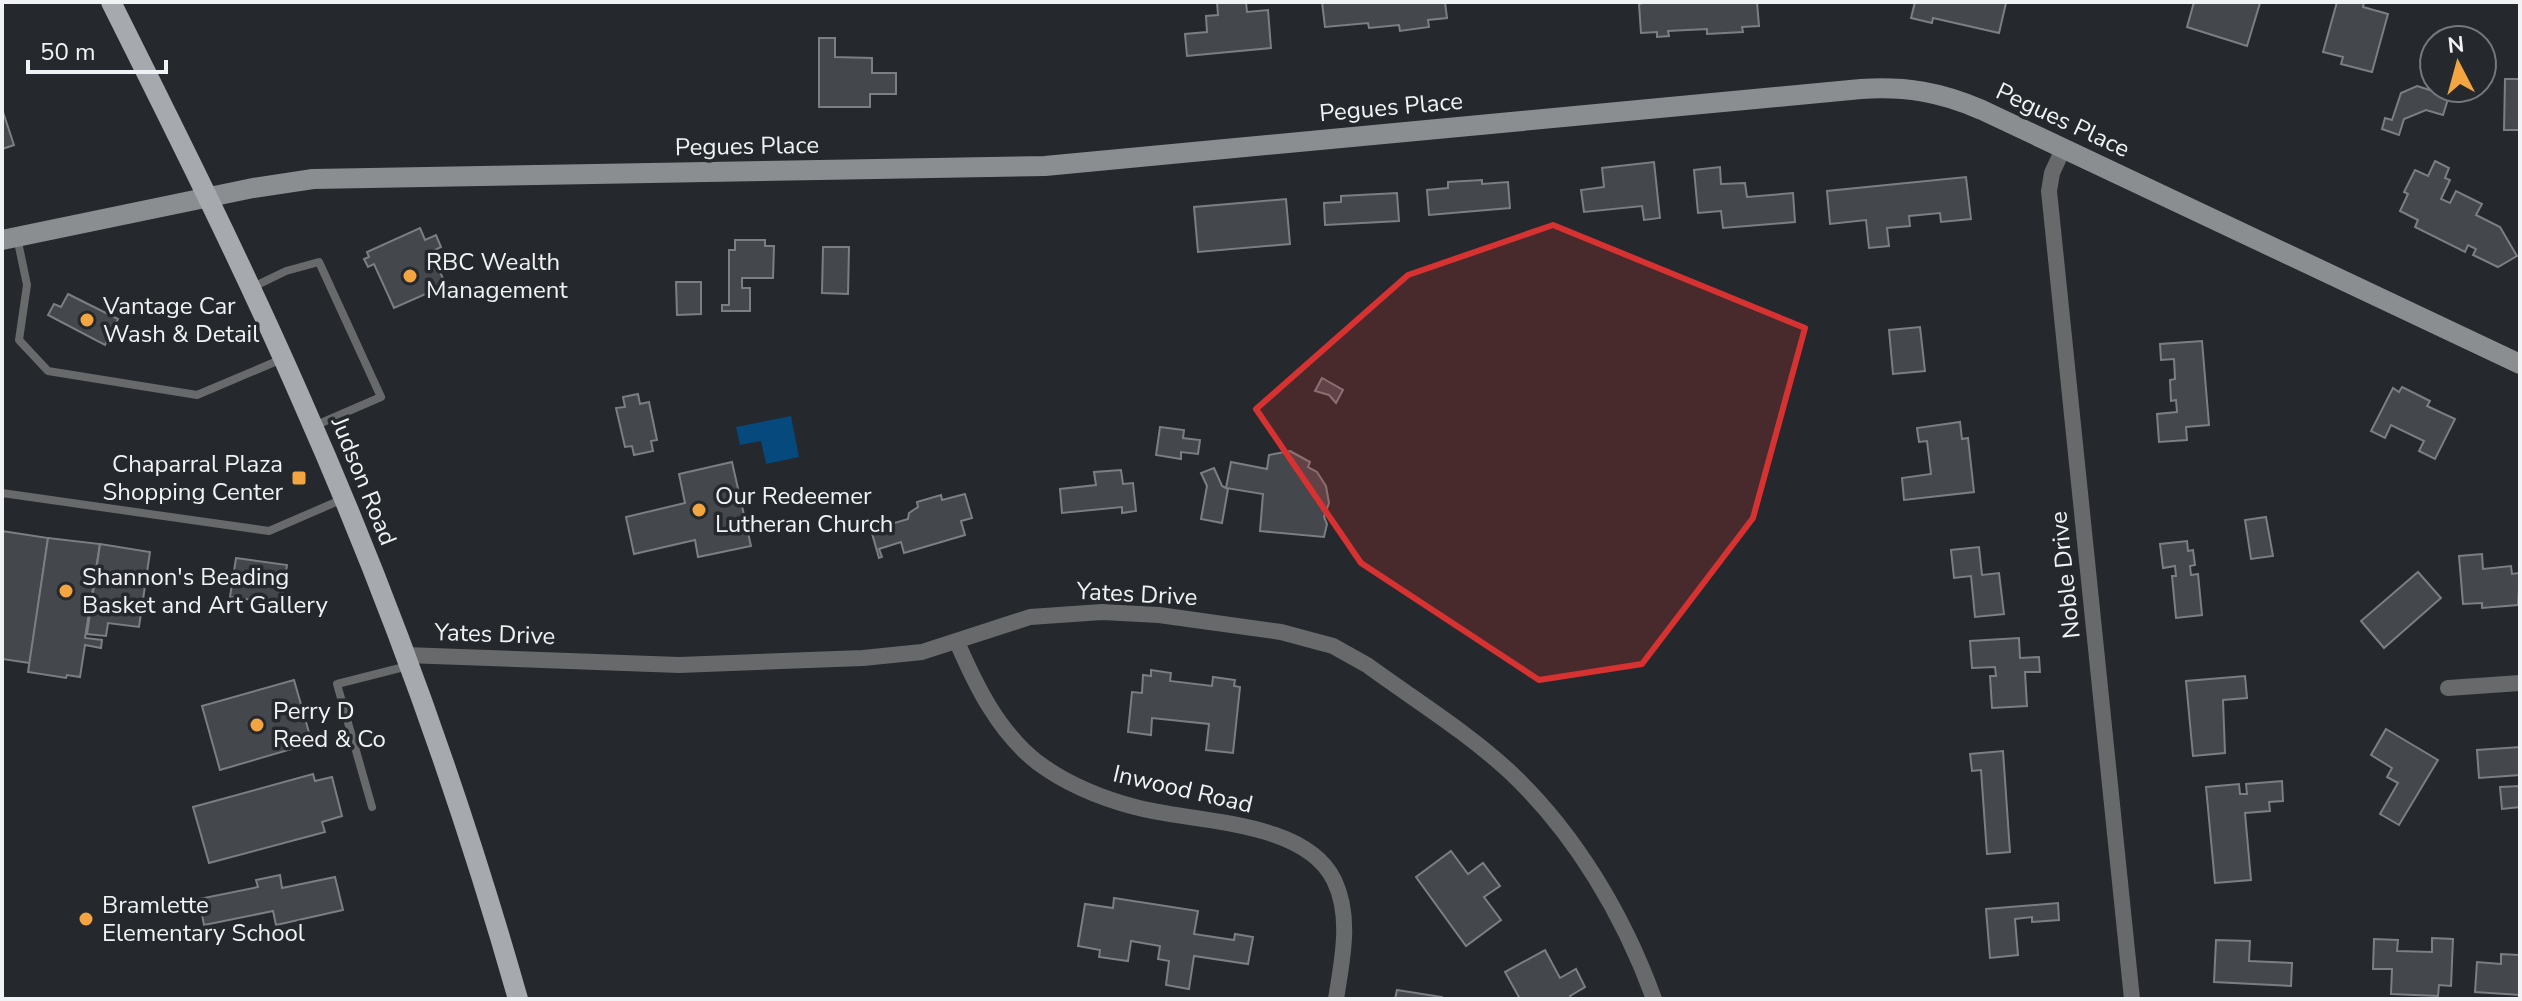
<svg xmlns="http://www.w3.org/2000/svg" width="2522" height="1001" font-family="'Nunito Sans',sans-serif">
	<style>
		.green { fill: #05497d }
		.building { fill: #44474b; stroke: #7b7e82; stroke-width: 2 }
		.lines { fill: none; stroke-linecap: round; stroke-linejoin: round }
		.lane { stroke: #67696b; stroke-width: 8 }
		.street { stroke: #67696b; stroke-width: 16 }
		.secondary { stroke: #8b8e90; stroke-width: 20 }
		.primary { stroke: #a6aaae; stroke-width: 20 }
		.marked { fill: #d73232; fill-opacity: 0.2; stroke: #d73232; stroke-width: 6; stroke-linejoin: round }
		.poi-dot { fill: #f2a541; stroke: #25282c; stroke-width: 3 }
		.labels { text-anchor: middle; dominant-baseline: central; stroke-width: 7; stroke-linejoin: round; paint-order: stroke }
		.street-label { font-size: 24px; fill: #f0f2f4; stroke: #25282c }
		.poi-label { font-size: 24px; fill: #f0f2f4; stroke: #25282c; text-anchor: start }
	</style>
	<rect width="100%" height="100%" fill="#25282c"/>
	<path class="green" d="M791,416l8,41 -33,7 -5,-23 -21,4 -4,-18z"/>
	<g class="building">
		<path d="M1217,2h29l1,10 21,-2 3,38 -84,8 -2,-22 22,-2 -1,-16 12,-1z"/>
		<path d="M1322,2h123l2,16 -19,2 1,7 -29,4 -1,-6 -30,3 -1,-5 -43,4z"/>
		<path d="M1647,2h110l2,24 -17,1 1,5 -36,2v-5l-39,2 1,5 -12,1v-5l-16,1 -2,-29z"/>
		<path d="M1915,2h89l2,1 -7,30 -66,-15 -1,5 -21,-5z"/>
		<path d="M2194,2l66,1 -13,43 -60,-19z"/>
		<path d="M2337,2h27l-1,5 25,7 -16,58 -31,-8 2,-7 -20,-5z"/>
		<path d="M819,38h16v19l37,1v15h24v21h-26v13h-51z"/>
		<path d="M2505,79h15v51h-16z"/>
		<path d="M2417,86l32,10 -6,19 -17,-5 -22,9 -5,16 -17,-6 3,-11 7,2 9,-27z"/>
		<path d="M2,109l12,36 -12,4z"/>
		<path d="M2435,161l14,7 -4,10 5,2 -9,19 9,4 6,-12 26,13 -6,11 24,12 17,29 -19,11 -25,-12 3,-6 -8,-4 -3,7 -50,-25 3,-7 -18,-9 8,-17 -4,-2 11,-22 13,6z"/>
		<path d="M1654,162l6,56 -16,2 -2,-14 -58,6 -3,-22 23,-3 -2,-19z"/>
		<path d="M1720,167l1,17 24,-1 2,14 46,-4 2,29 -72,6 -2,-17 -23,2 -4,-43z"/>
		<path d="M1966,177l5,42 -30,3 -1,-9 -31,3 1,10 -23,2 2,18 -20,2 -3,-28 -36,4 -3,-33z"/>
		<path d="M1482,180v4l26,-2 2,26 -81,7 -2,-25 21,-2v-6z"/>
		<path d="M1397,193l2,28 -74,4 -1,-22 17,-1v-6z"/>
		<path d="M1286,199l4,45 -92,8 -4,-45z"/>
		<path d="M420,228l5,12 11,-5 5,12 -10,5 15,33 -52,23 -20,-44 -6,3 -4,-8 5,-2 -2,-5z"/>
		<path d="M735,240h30v6h9l-1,32h-31v10h8v23h-28v-6h7v-55h6z"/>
		<path d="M823,247h26l-1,47 -26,-1z"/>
		<path d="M676,282h25v32l-24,1z"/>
		<path d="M68,294l50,25 -13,26 -57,-30 6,-11 7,3z"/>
		<path d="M1920,327l5,44 -32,3 -4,-44z"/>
		<path d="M2202,341l7,84 -23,2 1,13 -28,2 -2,-28 20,-2 -1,-12 -5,1 -1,-21 5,-1 -1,-20 -13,1 -1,-16z"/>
		<path d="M1322,378l21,12 -7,13 -7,-8 -14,-4z"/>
		<path d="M2402,387l28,14 -3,5 28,13 -20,40 -16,-8 5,-10 -33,-16 -6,13 -14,-7 22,-43 6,4z"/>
		<path d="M638,394l2,10 9,-2 8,38 -6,1 2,10 -19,4 -2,-9 -7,1 -9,-39 9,-1 -2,-10z"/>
		<path d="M1960,422l2,17 6,-1 6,54 -70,8 -2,-22 29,-4 -4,-33 -8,1 -2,-14z"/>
		<path d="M1160,427l24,3 -1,8 17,2 -2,14 -17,-2v7l-25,-4z"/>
		<path d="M1290,451l20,11 -2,5 9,5 9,14 3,17 -5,14 3,7 -3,13 -64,-6 3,-37 -37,-6 5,-26 36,7 2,-14z"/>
		<path d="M732,462l19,84 -53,11 -3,-17 -61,14 -8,-37 59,-14 -6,-29z"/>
		<path d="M1214,468l8,18 6,3 -6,34 -21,-4 6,-33 -6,-13z"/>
		<path d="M1121,470l2,14 10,-1 3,28 -14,2v-6l-60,6 -2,-24 36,-4 -2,-13z"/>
		<path d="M965,494l7,24 -11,3 4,14 -61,18 -3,-11 -22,7 3,8 -3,1 -8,-28 37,-11 1,-6 9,-6 -1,-5 24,-7 1,5z"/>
		<path d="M2266,517l7,39 -22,3 -6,-39z"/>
		<path d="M2,531l46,7 -18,125 -28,-4z"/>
		<path d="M48,538l52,6 -15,94 17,2 -1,8 -16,-3 -5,32 -13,-2 -1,3 -38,-6z"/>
		<path d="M2187,541l1,10 5,-1 2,15 -5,1 1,9 7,-1 4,41 -26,3 -4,-42h4l-1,-10 -12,2 -3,-24z"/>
		<path d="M100,544l50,8 -11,75 -31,-4 -2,13 -19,-2z"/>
		<path d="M1979,547l3,28 17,-2 5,41 -29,3 -4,-41 -17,2 -3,-28z"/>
		<path d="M2482,554l1,15 28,-3 1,8 8,-1 -2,32 -36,3v-5l-19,1 -4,-48z"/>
		<path d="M236,558l51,7 -6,39 -51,-7z"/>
		<path d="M2418,572l23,26 -57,50 -23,-27z"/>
		<path d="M2019,638l1,20 19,-1 1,15h-15l2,34 -35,2 -2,-32h6l-1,-9 -23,1 -2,-27z"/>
		<path d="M1151,670l20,3 -1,8 42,5 1,-9 22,3 -1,6 6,1 -7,66 -27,-3 3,-26 -57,-6 -1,17 -23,-3 4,-40 10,1 1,-18 8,1z"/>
		<path d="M2245,676l2,22 -24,2 2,53 -32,3 -7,-75z"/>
		<path d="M294,680l18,63 -92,27 -18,-64z"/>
		<path d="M2386,729l52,31 -39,65 -19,-11 18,-31 -11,-6 5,-9 -21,-13z"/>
		<path d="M2520,747v28l-41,3 -2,-28z"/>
		<path d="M2003,751l7,101 -23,2 -6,-84 -9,1 -2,-17z"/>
		<path d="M313,774l2,7 17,-4 10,39 -20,6 3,10 -116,31 -16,-56z"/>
		<path d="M2282,781l1,20 -14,1 1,9 -25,2 6,67 -36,3 -9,-96 33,-3 1,10h7l-1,-10z"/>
		<path d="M2520,786v21l-18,2 -2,-22z"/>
		<path d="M1451,851l17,23 15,-11 17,23 -16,11 17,23 -35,26 -50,-69z"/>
		<path d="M280,875l2,13 53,-11 8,33 -67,15 -3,-14 -69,14 -5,-26 59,-12 -2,-7z"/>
		<path d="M1114,898l84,13 -4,23 40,6 1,-6 18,3 -5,27 -54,-8 -5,33 -23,-4 3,-24 -11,-2 2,-13 -29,-5 -3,20 -29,-4 1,-7 -22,-4 7,-42 28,4z"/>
		<path d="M2058,903l1,17 -27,2v-5l-17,2 3,36 -28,3 -4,-49z"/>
		<path d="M2432,938l21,1 -2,47 -12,-1 -1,11 -47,-2 1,-25h-19l1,-30 24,1 -1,11 35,1z"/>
		<path d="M2216,940l34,1 -1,20 43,2 -1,23 -77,-4z"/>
		<path d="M2520,941v54l-45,-3 2,-30 24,2v-10l18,1z"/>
		<path d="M1545,950l15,28 16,-9 9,18 -15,9 2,3h-52l-15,-27z"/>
		<path d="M1397,990l45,7v2h-47z"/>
	</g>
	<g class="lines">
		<g class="lane">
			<path d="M17,237l10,48 -8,55 29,31 149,24 85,-36"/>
			<path d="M251,288l35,-17 33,-9 62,135 -67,29"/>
			<path d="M2,493l267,38 74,-32"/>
			<path d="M372,807l-35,-123 71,-18"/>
		</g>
		<g class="street">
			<path d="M2063,149l-11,24 -3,18 83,808"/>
			<path d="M957,642c19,44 41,89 80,120 28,21 64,36 98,45 58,16 169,12 199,73 18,37 8,80 2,119"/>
			<path d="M405,655l274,10 184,-7 59,-6 108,-35 72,-5 57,3 122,17 52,14 34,19c48,35 100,67 143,107 65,61 114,144 144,227"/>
			<path d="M2448,688l72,-5"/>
		</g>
		<path class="secondary" d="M2,240l251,-52 60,-9 732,-13 816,-77c44,-3 80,3 121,21l538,254"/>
		<path class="primary" d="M111,2c66,132 132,264 191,399 86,194 158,394 216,598"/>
	</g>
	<path class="marked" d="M1553,225l252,103 -52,190 -111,146 -103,16 -178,-117 -105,-154 152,-134z"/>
	<g class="poi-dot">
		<circle cx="410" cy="276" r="8"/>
		<circle cx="87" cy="320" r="8"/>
		<rect x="291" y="470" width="16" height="16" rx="4"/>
		<circle cx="699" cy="510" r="8"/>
		<circle cx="66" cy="591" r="8"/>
		<circle cx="257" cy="725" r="8"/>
		<circle cx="86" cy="919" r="8"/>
	</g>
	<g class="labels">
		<g class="street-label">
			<text transform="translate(1391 107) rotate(-5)">Pegues Place</text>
			<text transform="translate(2063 120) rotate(25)">Pegues Place</text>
			<text transform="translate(747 146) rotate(-1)">Pegues Place</text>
			<text transform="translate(364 481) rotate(68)">Judson Road</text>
			<text transform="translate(2065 575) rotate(-96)">Noble Drive</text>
			<text transform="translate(1137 594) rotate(3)">Yates Drive</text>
			<text transform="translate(495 634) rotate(2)">Yates Drive</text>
			<text transform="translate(1183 789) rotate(13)">Inwood Road</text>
		</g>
		<g class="poi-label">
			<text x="426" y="262">RBC Wealth<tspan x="426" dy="28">Management</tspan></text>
			<text x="103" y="306">Vantage Car<tspan x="103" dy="28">Wash &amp; Detail</tspan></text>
			<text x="283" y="464" text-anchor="end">Chaparral Plaza<tspan x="283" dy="28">Shopping Center</tspan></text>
			<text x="715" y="496">Our Redeemer<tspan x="715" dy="28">Lutheran Church</tspan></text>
			<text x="82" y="577">Shannon's Beading<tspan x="82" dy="28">Basket and Art Gallery</tspan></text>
			<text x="273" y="711">Perry D<tspan x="273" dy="28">Reed &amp; Co</tspan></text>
			<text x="102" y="905">Bramlette<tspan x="102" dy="28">Elementary School</tspan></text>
		</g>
	</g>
	<rect width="2522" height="1001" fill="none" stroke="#f0f2f4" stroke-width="8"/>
	<g transform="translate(2458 64) rotate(354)"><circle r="38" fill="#25282c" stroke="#76797c" stroke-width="2"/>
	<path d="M0-6L14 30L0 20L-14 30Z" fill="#f2a541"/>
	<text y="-12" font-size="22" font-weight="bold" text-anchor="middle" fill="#f0f2f4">N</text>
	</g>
	<path d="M28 60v12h138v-12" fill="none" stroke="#f0f2f4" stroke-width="4"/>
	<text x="40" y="60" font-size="24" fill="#f0f2f4" stroke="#25282c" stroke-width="6" paint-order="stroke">50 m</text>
</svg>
